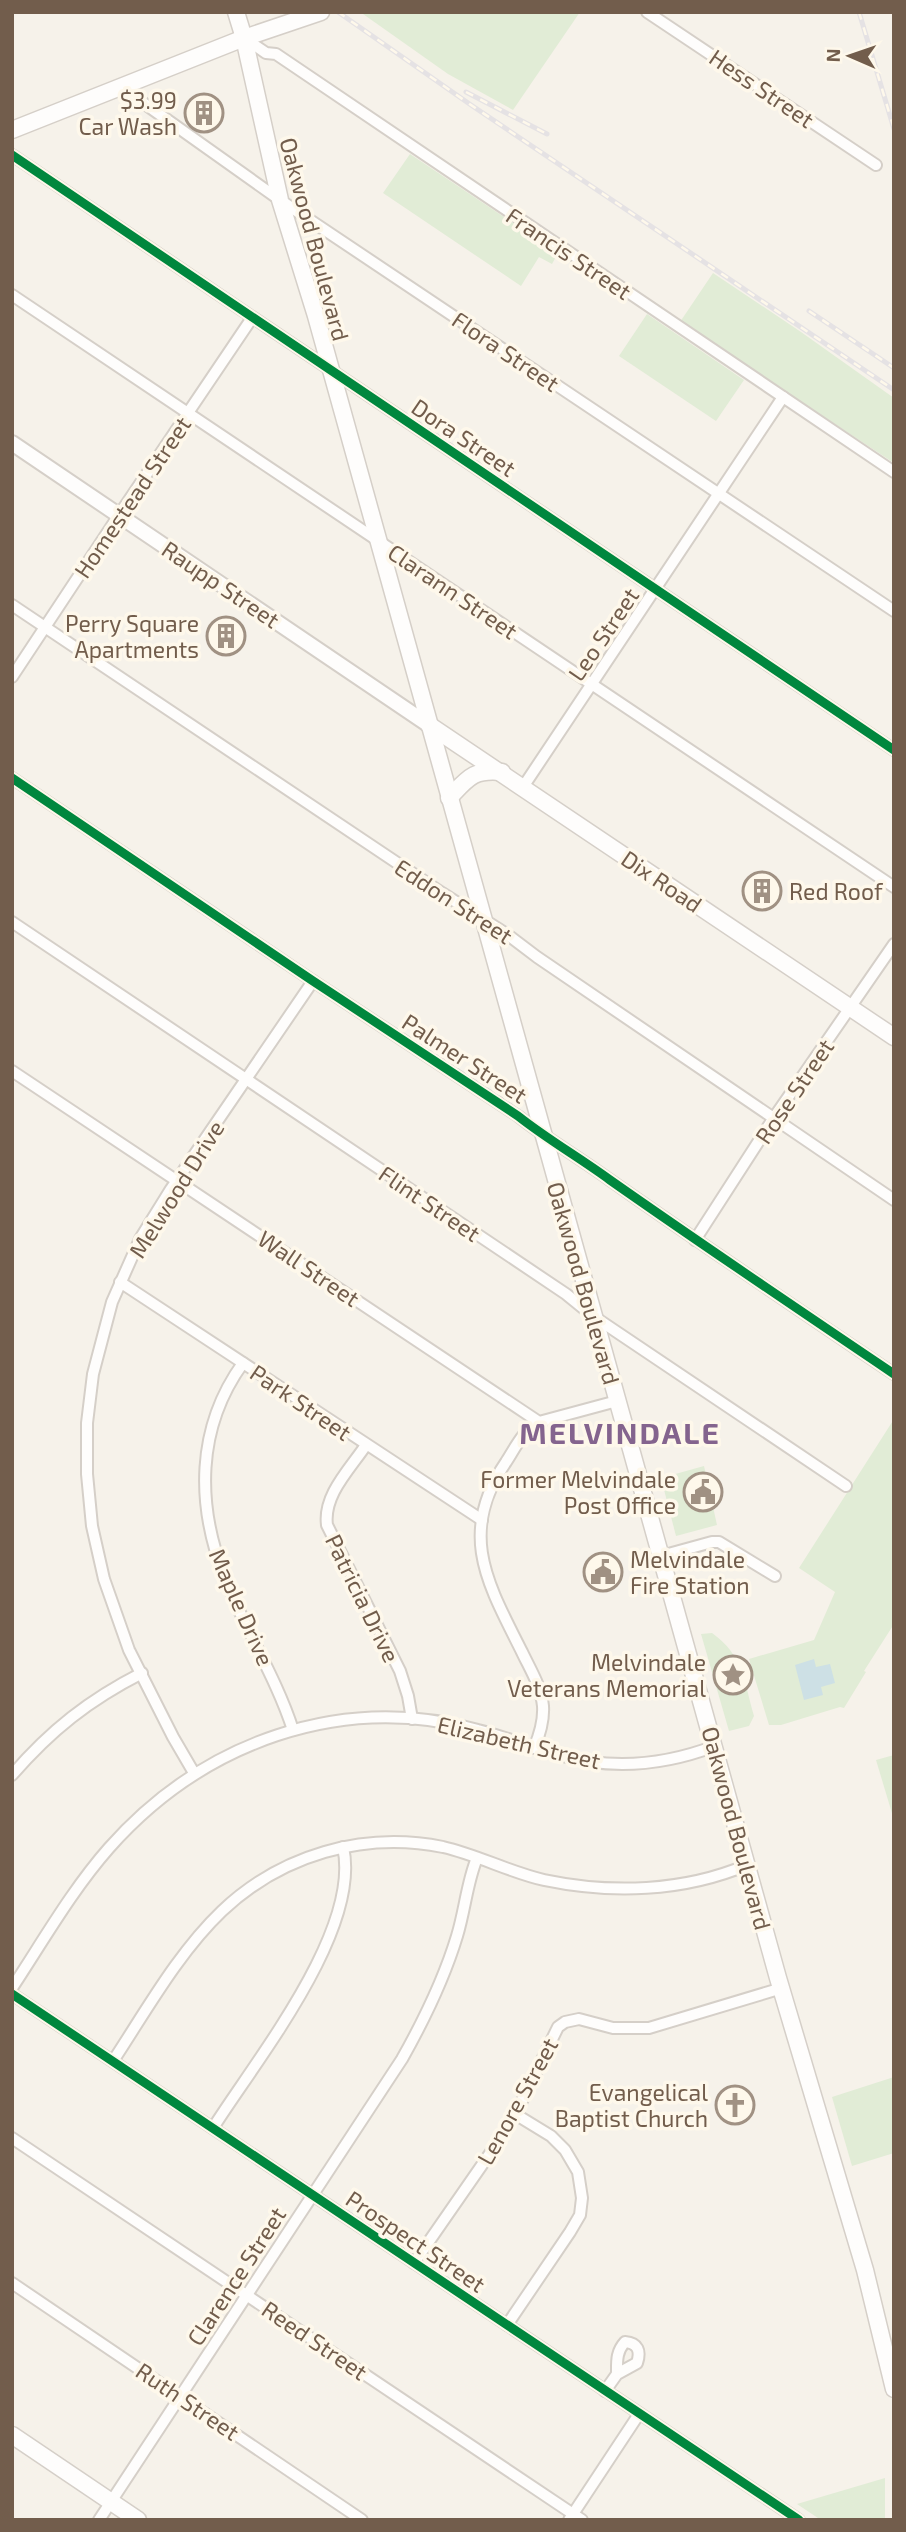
<svg xmlns="http://www.w3.org/2000/svg" width="906" height="2532" font-family="'Exo 2',sans-serif">
	<style>
		.green { fill: #e1ecd6 }
		.water { fill: #cde0e5 }
		.lines { fill: none; stroke-linecap: round; stroke-linejoin: round }
		.minor-casing { stroke: #d5cfc8; stroke-width: 14 }
		.tertiary-casing { stroke: #d5cfc8; stroke-width: 18 }
		.secondary-casing { stroke: #d5cfc8; stroke-width: 19 }
		.minor { stroke: #fefdfc; stroke-width: 10 }
		.tertiary { stroke: #fefdfc; stroke-width: 14 }
		.secondary { stroke: #fefdfc; stroke-width: 16 }
		.rail-casing { stroke: #e5e2e4; stroke-width: 5 }
		.rail { stroke: #fef8eb; stroke-width: 2.5; stroke-dasharray: 8; stroke-linecap: butt }
		.cycleway-casing { stroke: #fef8eb; stroke-width: 13 }
		.cycleway { stroke: #00873e; stroke-width: 9 }
		.labels { text-anchor: middle; dominant-baseline: central; stroke-width: 7; stroke-linejoin: round; paint-order: stroke }
		.street-label { font-size: 23px; fill: #725d4c; stroke: #fef8eb }
		.poi-label { font-size: 23px; fill: #725d4c; stroke: #fef8eb; text-anchor: end }
		.district-label { font-size: 30px; font-weight: bold; letter-spacing: 2px; fill: #84648e; stroke: #fef8eb }
	</style>
	<rect width="100%" height="100%" fill="#f6f2ea"/>
	<g class="green">
		<path d="M368,12h212l-67,98 -65,-36 -85,-60z"/>
		<path d="M410,154l148,99 -6,11 -13,-7 -18,29 -138,-93z"/>
		<path d="M713,273l88,59 93,66v65l-214,-141z"/>
		<path d="M647,314l97,66 -28,41 -97,-65z"/>
		<path d="M894,1419v205l-30,47 2,1 -22,36 -4,-1 -59,18h-12l-20,-66 65,-19 21,-48 -36,-24z"/>
		<path d="M704,1466l13,59 -41,11 -15,-58z"/>
		<path d="M712,1633c31,22 32,48 42,83l-5,10 -20,5 -28,-97z"/>
		<path d="M894,1755v65l-18,-60z"/>
		<path d="M894,2077v76l-42,13 -20,-69z"/>
		<path d="M885,2478v42h-64l-24,-16z"/>
	</g>
	<path class="water" d="M814,1659l2,8 14,-3 5,19 -14,4 2,8 -19,5 -9,-35z"/>
	<g class="lines">
		<defs>
			<g id="minor">
				<path d="M647,12l229,153"/>
				<path d="M244,38l22,15 10,1 618,418"/>
				<path d="M121,87l159,113 614,411"/>
				<path d="M12,155l882,595"/>
				<path d="M12,295l882,592"/>
				<path d="M12,605l430,288 66,42 29,22 357,243"/>
				<path d="M12,677l107,-162 133,-197"/>
				<path d="M12,778l301,203 205,135c29,23 62,42 92,64 94,66 189,130 284,194"/>
				<path d="M523,787l260,-390"/>
				<path d="M12,922l554,372 27,22 253,170"/>
				<path d="M12,1071l527,351 78,-21"/>
				<path d="M695,1240l78,-121 121,-175"/>
				<path d="M120,1282l362,238"/>
				<path d="M243,1363c-47,65 -47,142 -18,215 20,52 51,99 68,152"/>
				<path d="M366,1445c-16,24 -43,50 -39,80l73,146 8,25 4,23"/>
				<path d="M661,1556l51,-14h7l56,34"/>
				<path d="M534,1748c6,-14 10,-27 9,-42 -2,-20 -13,-37 -21,-54 -34,-68 -65,-118 -16,-190 9,-14 18,-33 33,-40"/>
				<path d="M194,1773l-21,-36 -44,-87 -25,-71 -12,-53 -5,-52v-51l6,-49 19,-72 28,-63 31,-50 142,-208"/>
				<path d="M12,1775c39,-45 77,-75 130,-102"/>
				<path d="M12,1988c31,-47 60,-98 97,-140 93,-105 231,-156 369,-118 28,7 54,18 81,25 52,15 106,10 156,-9"/>
				<path d="M12,1994l787,526"/>
				<path d="M113,2061c33,-50 65,-108 109,-150 59,-56 141,-80 221,-64 35,8 66,25 101,33 67,14 139,12 203,-15"/>
				<path d="M213,2128c43,-68 149,-198 130,-281"/>
				<path d="M12,2138l570,382"/>
				<path d="M414,2263l86,-124 20,-34 38,-78 7,-5 14,-3 34,9h36l133,-40"/>
				<path d="M12,2283l350,237"/>
				<path d="M507,2325l63,-93 10,-17 2,-17 -4,-26 -13,-22 -14,-14 -36,-22"/>
				<path d="M605,2391l12,-17 20,-11c4,-12 1,-20 -12,-21 -9,10 -8,19 -8,32"/>
				<path d="M99,2520l303,-461c22,-39 42,-80 55,-123 8,-26 10,-54 20,-78"/>
				<path d="M569,2520l70,-106"/>
			</g>
			<path id="tertiary" d="M12,443l417,282"/>
			<g id="secondary">
				<path d="M236,12l8,26 36,162 36,116 462,1662 87,292 29,119"/>
				<path d="M12,130l232,-92 77,-26"/>
				<path d="M429,725l465,312"/>
				<path d="M449,798c19,-20 24,-29 53,-26"/>
				<path d="M12,2435l126,85"/>
			</g>
		</defs>
		<use href="#minor" class="minor-casing"/>
		<use href="#tertiary" class="tertiary-casing"/>
		<use href="#secondary" class="secondary-casing"/>
		<use href="#minor" class="minor"/>
		<use href="#tertiary" class="tertiary"/>
		<use href="#secondary" class="secondary"/>
		<defs>
			<g id="rail">
				<path d="M338,12l133,93 423,285"/>
				<path d="M859,12l35,117"/>
				<path d="M466,92l81,42"/>
				<path d="M809,311l85,57"/>
			</g>
		</defs>
		<use href="#rail" class="rail-casing"/>
		<use href="#rail" class="rail"/>
		<defs>
			<g id="cycleway">
				<path d="M12,155l882,595"/>
				<path d="M12,778l301,203 205,135c29,23 62,42 92,64 94,66 189,130 284,194"/>
				<path d="M12,1994l787,526"/>
			</g>
		</defs>
		<use href="#cycleway" class="cycleway-casing"/>
		<use href="#cycleway" class="cycleway"/>
	</g>
	<defs>
		<symbol id="building-ring" viewBox="-11 -11 22 22"><circle r="9.5" fill="#fef8eb" stroke="#a09183" stroke-width="1.5"/><path d="M-4-6H4V6H1V3H-1V6H-4ZM-2.5-4.3h1.7v1.8h-1.7ZM.8-4.3h1.7v1.8H.8ZM-2.5-1h1.7V.8h-1.7ZM.8-1h1.7V.8H.8Z" fill="#a09183"/></symbol>
		<symbol id="civic-ring" viewBox="-11 -11 22 22"><circle r="9.5" fill="#fef8eb" stroke="#a09183" stroke-width="1.5"/><path d="M-.6-6.5H3V-4.5H.6V-3L4-1V1h2V6H-6V1h2V-1L-.6-3ZM-1.2 2.5V6h2.4V2.5Z" fill="#a09183"/></symbol>
		<symbol id="sight-ring" viewBox="-11 -11 22 22"><circle r="9.5" fill="#fef8eb" stroke="#a09183" stroke-width="1.5"/><path d="M0-6L1.8-2.2L6-1.7L2.9 1.2L3.7 5.4L0 3.3L-3.7 5.4L-2.9 1.2L-6-1.7L-1.8-2.2Z" fill="#a09183"/></symbol>
		<symbol id="church-ring" viewBox="-11 -11 22 22"><circle r="9.5" fill="#fef8eb" stroke="#a09183" stroke-width="1.5"/><path d="M-1.2-6h2.4v3.5h3.3v2.4h-3.3V6h-2.4V-.1h-3.3v-2.4h3.3Z" fill="#a09183"/></symbol>
	</defs>
	<g fill-rule="evenodd">
		<use href="#building-ring" x="182" y="91" width="44" height="44"/>
		<use href="#building-ring" x="204" y="614" width="44" height="44"/>
		<use href="#building-ring" x="740" y="869" width="44" height="44"/>
		<use href="#civic-ring" x="681" y="1470" width="44" height="44"/>
		<use href="#civic-ring" x="581" y="1550" width="44" height="44"/>
		<use href="#sight-ring" x="711" y="1653" width="44" height="44"/>
		<use href="#church-ring" x="713" y="2083" width="44" height="44"/>
	</g>
	<g class="labels">
		<g class="street-label">
			<text transform="translate(762 88) rotate(34)">Hess Street</text>
			<text transform="translate(315 239) rotate(75)">Oakwood Boulevard</text>
			<text transform="translate(569 253) rotate(34)">Francis Street</text>
			<text transform="translate(506 351) rotate(34)">Flora Street</text>
			<text transform="translate(464 437) rotate(34)">Dora Street</text>
			<text transform="translate(132 497) rotate(-56)">Homestead Street</text>
			<text transform="translate(221 584) rotate(34)">Raupp Street</text>
			<text transform="translate(453 591) rotate(34)">Clarann Street</text>
			<text transform="translate(603 634) rotate(-56)">Leo Street</text>
			<text transform="translate(662 881) rotate(34)">Dix Road</text>
			<text transform="translate(454 901) rotate(33)">Eddon Street</text>
			<text transform="translate(465 1058) rotate(33)">Palmer Street</text>
			<text transform="translate(794 1091) rotate(-56)">Rose Street</text>
			<text transform="translate(176 1189) rotate(-58)">Melwood Drive</text>
			<text transform="translate(430 1203) rotate(34)">Flint Street</text>
			<text transform="translate(309 1268) rotate(34)">Wall Street</text>
			<text transform="translate(584 1283) rotate(74)">Oakwood Boulevard</text>
			<text transform="translate(301 1402) rotate(34)">Park Street</text>
			<text transform="translate(363 1598) rotate(64)">Patricia Drive</text>
			<text transform="translate(242 1607) rotate(66)">Maple Drive</text>
			<text transform="translate(519 1742) rotate(13)">Elizabeth Street</text>
			<text transform="translate(737 1828) rotate(75)">Oakwood Boulevard</text>
			<text transform="translate(517 2101) rotate(-61)">Lenore Street</text>
			<text transform="translate(416 2241) rotate(34)">Prospect Street</text>
			<text transform="translate(236 2276) rotate(-57)">Clarence Street</text>
			<text transform="translate(315 2340) rotate(34)">Reed Street</text>
			<text transform="translate(188 2401) rotate(34)">Ruth Street</text>
		</g>
		<g class="poi-label">
			<text x="177" y="100">$3.99<tspan x="177" dy="26">Car Wash</tspan></text>
			<text x="199" y="623">Perry Square<tspan x="199" dy="26">Apartments</tspan></text>
			<text x="789" y="891" text-anchor="start">Red Roof</text>
			<text x="676" y="1479">Former Melvindale<tspan x="676" dy="26">Post Office</tspan></text>
			<text x="630" y="1559" text-anchor="start">Melvindale<tspan x="630" dy="26">Fire Station</tspan></text>
			<text x="706" y="1662">Melvindale<tspan x="706" dy="26">Veterans Memorial</tspan></text>
			<text x="708" y="2092">Evangelical<tspan x="708" dy="26">Baptist Church</tspan></text>
		</g>
		<g class="district-label">
			<text x="620" y="1432">MELVINDALE</text>
		</g>
	</g>
	<rect width="906" height="2532" fill="none" stroke="#725d4c" stroke-width="28"/>
	<g transform="translate(850 56) rotate(272)" stroke="#fef8eb" stroke-width="5" paint-order="stroke">
	<path d="M0-5L12 26L0 18L-12 26Z" fill="#725d4c"/>
	<text y="-10" font-size="19" font-weight="bold" text-anchor="middle" fill="#725d4c">N</text>
	</g>
</svg>
